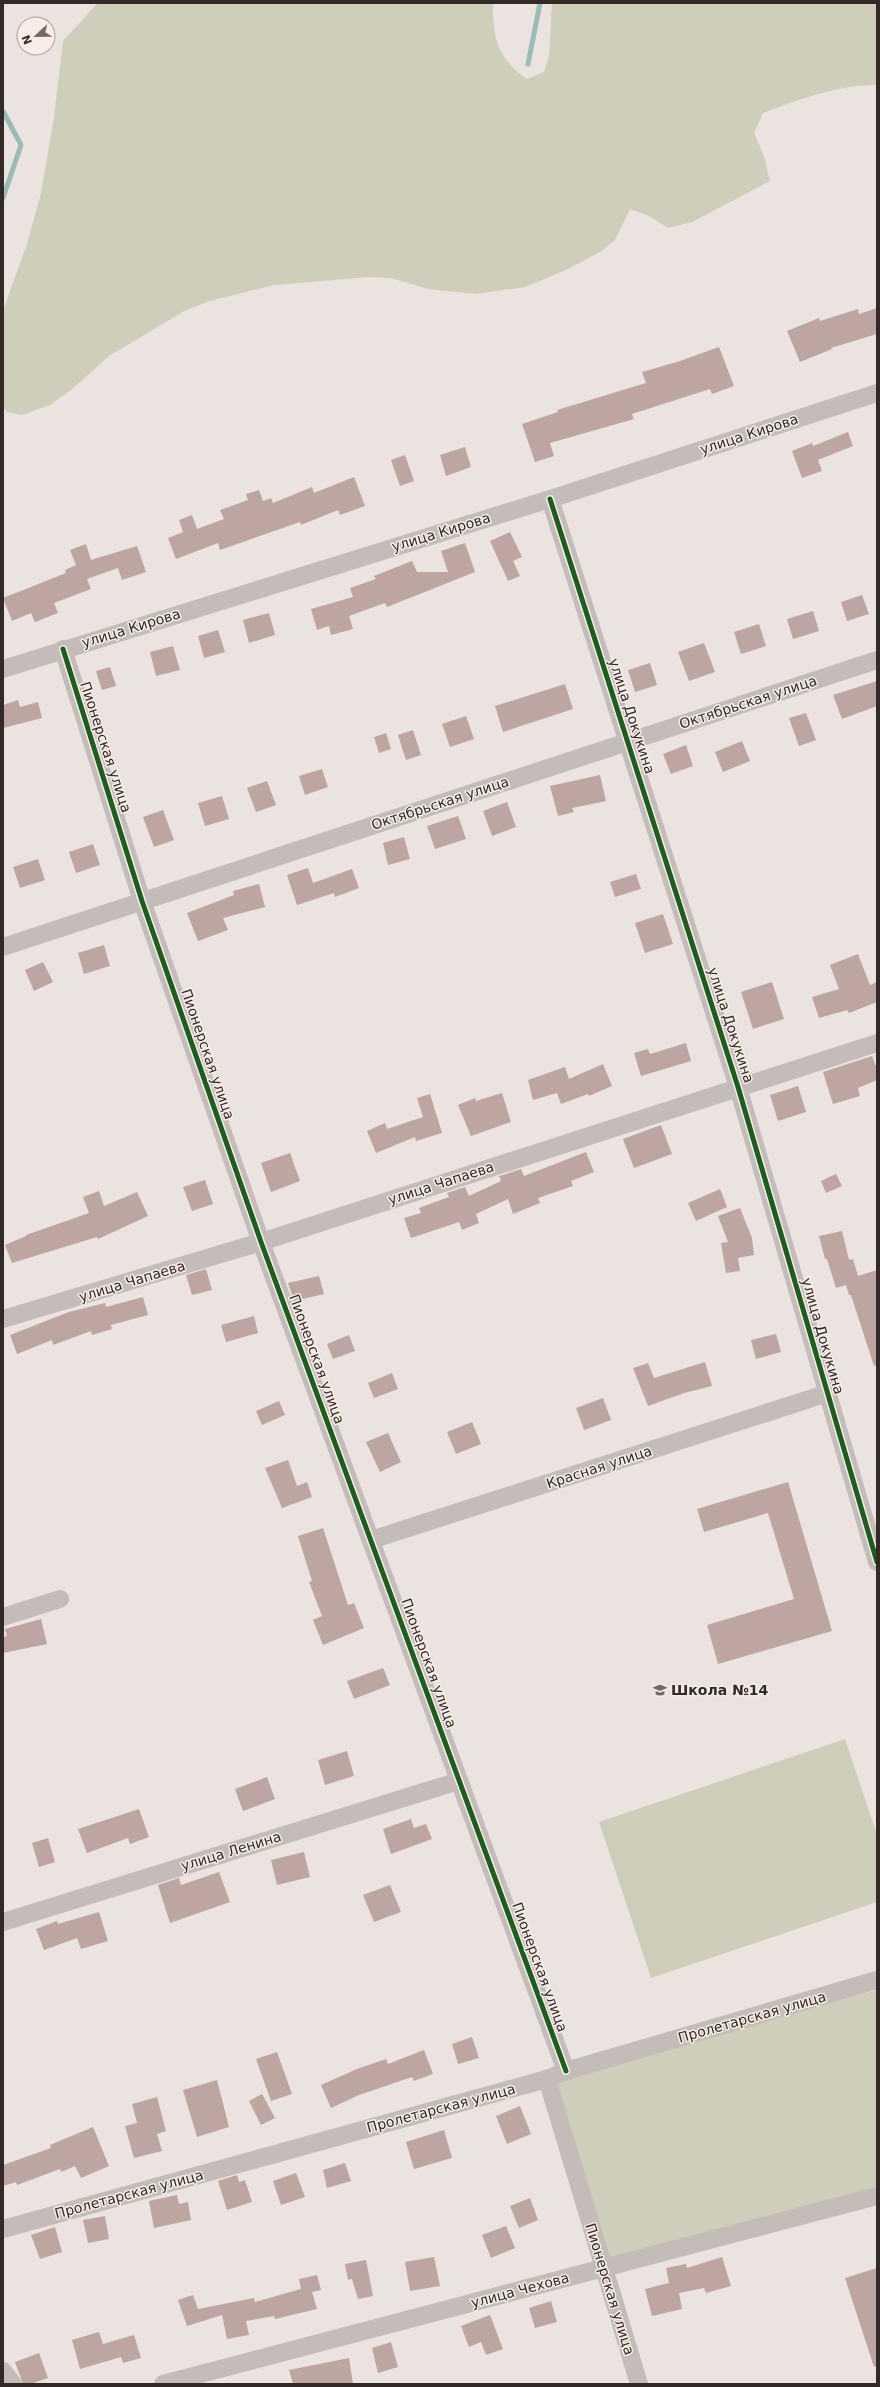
<svg xmlns="http://www.w3.org/2000/svg" width="880" height="2387" font-family="'DejaVu Sans',sans-serif">
	<style>
		.green { fill: #ceceba }
		.lines { fill: none; stroke-linecap: round; stroke-linejoin: round }
		.stream { stroke: #9cbbb6; stroke-width: 5 }
		.building { fill: #bda5a1 }
		.minor { stroke: #c4bcb8; stroke-width: 18 }
		.cycleway-casing { stroke: #f8ede6; stroke-width: 8 }
		.cycleway { stroke: #1b5e20; stroke-width: 5 }
		.labels { text-anchor: middle; dominant-baseline: central; stroke-width: 3; stroke-linejoin: round; paint-order: stroke }
		.street-label { font-size: 14px; fill: #332927; stroke: #f8ede6 }
		.poi-label { font-size: 14px; font-weight: bold; fill: #332927; stroke: #f8ede6; text-anchor: start }
	</style>
	<rect width="100%" height="100%" fill="#eae3df"/>
	<g class="green">
		<path d="M98,3h395c-1,34 5,56 34,76l17,-7 5,-16 3,-53h325v82c-36,-1 -80,15 -114,28l-9,20 10,23 6,25 -78,41 -24,6 -19,-12 -19,-7 -15,31 -15,12 -34,18 -41,17 -50,7 -47,-5 -37,-11 -22,-1 -95,8 -64,16 -24,9 -77,46 -38,34 -21,15 -28,10 -15,-3 -4,-5v-96l24,-67 14,-51 13,-76 9,-76z"/>
		<path d="M845,1739l32,96v67l-226,76 -52,-156z"/>
		<path d="M877,1990v198l-269,75 -52,-183z"/>
	</g>
	<g class="lines">
		<g class="stream">
			<path d="M528,64l12,-61"/>
			<path d="M3,111l18,34 -18,53"/>
		</g>
	</g>
	<g class="building">
		<path d="M877,308v26l-46,14 1,1 -32,13 -13,-31 32,-13 1,3 38,-12 1,5z"/>
		<path d="M719,347l15,39 -22,8 -2,-5 -78,25 2,5 -84,24 4,13 -19,6 -13,-38 36,-12 -1,-2 89,-27 -4,-11 35,-10z"/>
		<path d="M848,432l5,14 -35,14 4,11 -20,7 -10,-27 20,-8 1,3z"/>
		<path d="M465,447l6,20 -25,9 -6,-21z"/>
		<path d="M405,455l9,26 -14,5 -9,-26z"/>
		<path d="M354,477l11,29 -25,9 -2,-5 -37,15 -1,-3 -80,28 -2,-7 -42,16 -8,-21 15,-6 -4,-12 13,-5 5,14 27,-10 -4,-9 28,-10 -2,-6 13,-4 4,11 8,-3 2,5 39,-16 2,6z"/>
		<path d="M510,532l12,25 -9,4 7,15 -12,5 -18,-40z"/>
		<path d="M465,543l10,29 -88,35 -2,-4 -36,13 4,13 -22,6 -2,-9 -12,4 -6,-21 42,-12 -3,-9 26,-9 -2,-3 38,-15 5,11h31l-7,-21z"/>
		<path d="M86,544l5,16 46,-14 9,26 -24,8 -4,-12 -31,11 4,10 -37,14 4,10 -23,9 -4,-9 -19,8 -9,-23 63,-25 -1,-3 11,-5 -6,-15z"/>
		<path d="M862,595l7,19 -22,7 -6,-19z"/>
		<path d="M813,611l6,20 -26,8 -6,-20z"/>
		<path d="M269,613l6,22 -26,8 -6,-23z"/>
		<path d="M759,624l7,22 -25,8 -7,-22z"/>
		<path d="M218,630l7,22 -21,6 -6,-22z"/>
		<path d="M704,643l11,29 -26,9 -11,-29z"/>
		<path d="M173,646l7,24 -24,6 -6,-24z"/>
		<path d="M650,663l7,22 -22,7 -7,-22z"/>
		<path d="M110,667l6,19 -14,4 -6,-19z"/>
		<path d="M877,681v25l-35,13 -9,-24z"/>
		<path d="M565,684l8,25 -70,23 -8,-26z"/>
		<path d="M18,700l2,7 18,-5 4,16 -39,10v-23z"/>
		<path d="M806,713l10,27 -17,6 -10,-28z"/>
		<path d="M466,716l8,23 -24,8 -8,-23z"/>
		<path d="M413,730l8,25 -15,5 -8,-25z"/>
		<path d="M386,733l5,16 -12,4 -5,-16z"/>
		<path d="M742,741l8,20 -27,11 -8,-20z"/>
		<path d="M686,745l7,21 -22,8 -8,-20z"/>
		<path d="M322,769l6,18 -23,8 -6,-19z"/>
		<path d="M600,775l6,26 -34,7 2,4 -16,4 -8,-30z"/>
		<path d="M267,781l9,24 -20,7 -9,-24z"/>
		<path d="M222,796l7,23 -24,7 -7,-23z"/>
		<path d="M507,802l9,25 -24,9 -9,-25z"/>
		<path d="M163,810l11,30 -20,7 -11,-30z"/>
		<path d="M458,816l8,23 -31,10 -8,-23z"/>
		<path d="M404,837l6,22 -22,6 -5,-22z"/>
		<path d="M93,844l7,21 -24,8 -7,-21z"/>
		<path d="M38,859l7,21 -25,8 -7,-21z"/>
		<path d="M308,868l5,15 39,-14 7,19 -24,9 -1,-4 -37,12 -10,-30z"/>
		<path d="M636,874l5,15 -26,8 -5,-15z"/>
		<path d="M259,884l6,23 -42,11 5,12 -30,11 -11,-28 47,-18 -1,-4z"/>
		<path d="M663,914l10,30 -28,9 -10,-30z"/>
		<path d="M104,945l6,21 -26,8 -6,-21z"/>
		<path d="M858,954l12,31 7,-3v20l-28,11 -2,-3 -28,8 -7,-21 27,-8 -9,-24z"/>
		<path d="M43,962l10,20 -19,9 -9,-21z"/>
		<path d="M772,982l12,37 -31,10 -12,-37z"/>
		<path d="M686,1043l5,18 -50,15 -7,-23 14,-4 2,5z"/>
		<path d="M872,1056l5,13v11l-19,8 2,8 -27,8 -10,-32z"/>
		<path d="M603,1064l9,22 -23,10 -1,-2 -27,10 -4,-11 -24,7 -5,-20 37,-13 4,12z"/>
		<path d="M798,1086l8,26 -28,9 -8,-26z"/>
		<path d="M502,1093l9,29 -40,14 -13,-31 17,-7 1,3z"/>
		<path d="M430,1094l12,39 -26,8 -1,-4 -39,16 -9,-22 18,-8 2,6 36,-12 -6,-19z"/>
		<path d="M661,1125l11,29 -38,14 -11,-29z"/>
		<path d="M586,1152l8,20 -23,9 2,5 -35,12 2,5 -27,11 -5,-15 -32,15 3,9 -17,7 -3,-8 -48,16 -7,-20 17,-5 -2,-5 30,-11 -2,-4 18,-6 4,9 32,-15 -2,-5 4,-1 18,-6 3,7z"/>
		<path d="M290,1153l10,28 -29,11 -10,-29z"/>
		<path d="M836,1174l6,12 -16,7 -5,-12z"/>
		<path d="M205,1180l8,24 -21,7 -9,-24z"/>
		<path d="M720,1189l7,18 -31,14 -8,-18z"/>
		<path d="M99,1191l5,15 33,-14 11,24 -50,23 -1,-2 -85,26 -7,-18 21,-9v-1l63,-22 -6,-16z"/>
		<path d="M740,1208l12,30 2,17 -16,3 2,13 -14,2 -5,-30 7,-1 -10,-26z"/>
		<path d="M842,1231l7,29 4,-1 5,17 19,-6v95l-3,1 -23,-71h-2l-3,-10 -10,3 -9,-29h-2l-6,-23z"/>
		<path d="M206,1269l6,21 -20,5 -6,-20z"/>
		<path d="M319,1276l5,18 -30,7 -6,-18z"/>
		<path d="M143,1297l5,18 -37,10 1,4 -20,6 -1,-4 -38,14 -1,-5 -35,14 -7,-19 59,-23 36,-9 1,4z"/>
		<path d="M254,1316l4,17 -32,9 -5,-17z"/>
		<path d="M776,1334l5,18 -25,7 -5,-19z"/>
		<path d="M349,1335l6,16 -22,8 -6,-15z"/>
		<path d="M705,1362l7,24 -28,7 -36,13 -15,-38 15,-5 6,15z"/>
		<path d="M392,1373l6,16 -24,9 -6,-15z"/>
		<path d="M603,1398l8,22 -27,10 -8,-22z"/>
		<path d="M279,1401l6,14 -23,10 -6,-14z"/>
		<path d="M472,1422l9,22 -25,10 -9,-22z"/>
		<path d="M388,1433l13,29 -21,10 -14,-30z"/>
		<path d="M288,1460l9,26 10,-4 5,15 -30,11 -17,-40z"/>
		<path d="M788,1482l44,149 -114,33 -11,-39 87,-26 -26,-86 -64,19 -7,-23z"/>
		<path d="M323,1528l25,77 6,-2 10,25 -41,17 -10,-25 9,-4 -13,-34 3,-1 -14,-45z"/>
		<path d="M41,1619l6,25 -44,9v-16l4,-1 -2,-7z"/>
		<path d="M383,1668l7,17 -36,14 -7,-18z"/>
		<path d="M347,1751l7,25 -29,9 -7,-25z"/>
		<path d="M267,1777l8,22 -32,12 -8,-22z"/>
		<path d="M139,1809l10,28 -19,7 -2,-6 -41,15 -9,-24z"/>
		<path d="M411,1819l3,9 12,-4 6,15 -41,15 -8,-25z"/>
		<path d="M48,1838l7,24 -16,5 -7,-24z"/>
		<path d="M304,1852l6,25 -33,8 -6,-25z"/>
		<path d="M219,1872l11,30 -60,21 -12,-38 21,-7 2,7z"/>
		<path d="M390,1885l11,27 -27,10 -11,-27z"/>
		<path d="M99,1912l9,29 -27,8 -4,-11 -33,12 -8,-21 21,-8 1,3z"/>
		<path d="M472,2037l7,21 -21,6 -6,-20z"/>
		<path d="M424,2050l9,24 -19,7 -2,-4 -53,18 -28,13 -10,-23 36,-16 29,-10 2,5z"/>
		<path d="M277,2052l15,42 -21,7 -15,-42z"/>
		<path d="M217,2080l12,47 -32,10 -14,-47z"/>
		<path d="M262,2094l13,24 -14,7 -12,-24z"/>
		<path d="M157,2097l9,34 -9,3 5,17 -28,7 -9,-32 12,-3 -5,-19z"/>
		<path d="M520,2106l11,28 -24,10 -11,-28z"/>
		<path d="M93,2127l16,39 -28,12 -6,-12 -14,6 -1,-3 -43,16 -1,-3 -13,4v-21l48,-17 -1,-3z"/>
		<path d="M444,2130l8,28 -38,11 -8,-27z"/>
		<path d="M345,2163l6,18 -24,7 -4,-18z"/>
		<path d="M296,2173l9,24 -24,8 -8,-24z"/>
		<path d="M237,2175l2,7 6,-2 7,22 -25,8 -9,-29z"/>
		<path d="M177,2195l2,9 9,-2 3,18 -37,8 -5,-27z"/>
		<path d="M530,2198l8,22 -19,8 -9,-22z"/>
		<path d="M105,2216l4,23 -21,4 -5,-23z"/>
		<path d="M506,2226l9,22 -24,10 -9,-23z"/>
		<path d="M55,2227l7,25 -22,7 -9,-24z"/>
		<path d="M434,2257l6,29 -30,5 -5,-29z"/>
		<path d="M722,2257l9,29 -25,7 -2,-5 -25,5 3,16 -30,7 -7,-27 24,-6 -3,-15 20,-4 1,4z"/>
		<path d="M366,2260l7,36 -15,3 -6,-20 -4,1 -3,-16z"/>
		<path d="M877,2268v98l-3,1 -29,-89z"/>
		<path d="M317,2275l4,15 -9,2 5,17 -42,10 -1,-3 -28,5 3,14 -22,4 -5,-24 -35,11 -9,-26 15,-5 5,14 56,-11 1,4 46,-13 -2,-10z"/>
		<path d="M551,2301l6,21 -22,6 -6,-20z"/>
		<path d="M490,2315l13,34 -17,6 -5,-13 -12,5 -8,-21z"/>
		<path d="M99,2332l4,12 31,-9 7,23 -18,5 -2,-6 -41,12 -8,-29z"/>
		<path d="M391,2342l7,25 -20,6 -6,-25z"/>
		<path d="M39,2353l9,25 -18,6h-7l-8,-22z"/>
		<path d="M349,2358l4,26h-60l-4,-14z"/>
	</g>
	<g class="lines">
		<g class="minor">
			<path d="M550,499l188,588 139,475"/>
			<path d="M63,649l79,252 119,341 305,829"/>
			<path d="M3,669l547,-170 327,-106"/>
			<path d="M3,947l874,-287"/>
			<path d="M3,1319l258,-77 616,-199"/>
			<path d="M371,1540l457,-147"/>
			<path d="M3,1617l57,-18"/>
			<path d="M3,1922l456,-141"/>
			<path d="M547,2079l92,305"/>
			<path d="M3,2229l544,-150 19,-8 311,-91"/>
			<path d="M3,2371l10,13"/>
			<path d="M163,2384l714,-188"/>
		</g>
		<defs>
			<g id="cycleway">
				<path d="M550,499l188,588 139,475"/>
				<path d="M63,649l79,252 119,341 305,829"/>
			</g>
		</defs>
		<use href="#cycleway" class="cycleway-casing"/>
		<use href="#cycleway" class="cycleway"/>
	</g>
	<defs>
		<symbol id="school-bare" viewBox="-9 -9 18 18"><path d="M0-5L7-2L0 1L-7-2ZM-4 1L0 2.5L4 1V4Q0 6-4 4Z" fill="#736a67" stroke="#f8ede6" stroke-width="2.5" paint-order="stroke"/></symbol>
	</defs>
	<g fill-rule="evenodd">
		<use href="#school-bare" x="650" y="1680" width="20" height="20"/>
	</g>
	<g class="labels">
		<g class="street-label">
			<text transform="translate(749 434) rotate(-18)">улица Кирова</text>
			<text transform="translate(441 532) rotate(-17)">улица Кирова</text>
			<text transform="translate(131 628) rotate(-17)">улица Кирова</text>
			<text transform="translate(748 702) rotate(-18)">Октябрьская улица</text>
			<text transform="translate(632 716) rotate(72)">улица Докукина</text>
			<text transform="translate(106 747) rotate(72)">Пионерская улица</text>
			<text transform="translate(440 803) rotate(-18)">Октябрьская улица</text>
			<text transform="translate(731 1025) rotate(72)">улица Докукина</text>
			<text transform="translate(208 1054) rotate(71)">Пионерская улица</text>
			<text transform="translate(441 1183) rotate(-18)">улица Чапаева</text>
			<text transform="translate(132 1281) rotate(-17)">улица Чапаева</text>
			<text transform="translate(823 1336) rotate(74)">улица Докукина</text>
			<text transform="translate(317 1359) rotate(70)">Пионерская улица</text>
			<text transform="translate(599 1467) rotate(-18)">Красная улица</text>
			<text transform="translate(429 1663) rotate(70)">Пионерская улица</text>
			<text transform="translate(231 1851) rotate(-17)">улица Ленина</text>
			<text transform="translate(540 1967) rotate(70)">Пионерская улица</text>
			<text transform="translate(752 2017) rotate(-16)">Пролетарская улица</text>
			<text transform="translate(441 2108) rotate(-15)">Пролетарская улица</text>
			<text transform="translate(129 2194) rotate(-15)">Пролетарская улица</text>
			<text transform="translate(610 2289) rotate(73)">Пионерская улица</text>
			<text transform="translate(520 2290) rotate(-15)">улица Чехова</text>
		</g>
		<g class="poi-label">
			<text x="671" y="1690">Школа №14</text>
		</g>
	</g>
	<rect width="880" height="2387" fill="none" stroke="#332927" stroke-width="8"/>
	<g transform="translate(36 36) rotate(248)"><circle r="19" fill="#f8ede6" stroke="#a99f9a"/>
	<path d="M0-3L7 15L0 10L-7 15Z" fill="#736a67"/>
	<text y="-6" font-size="11" font-weight="bold" text-anchor="middle" fill="#332927">N</text>
	</g>
</svg>
